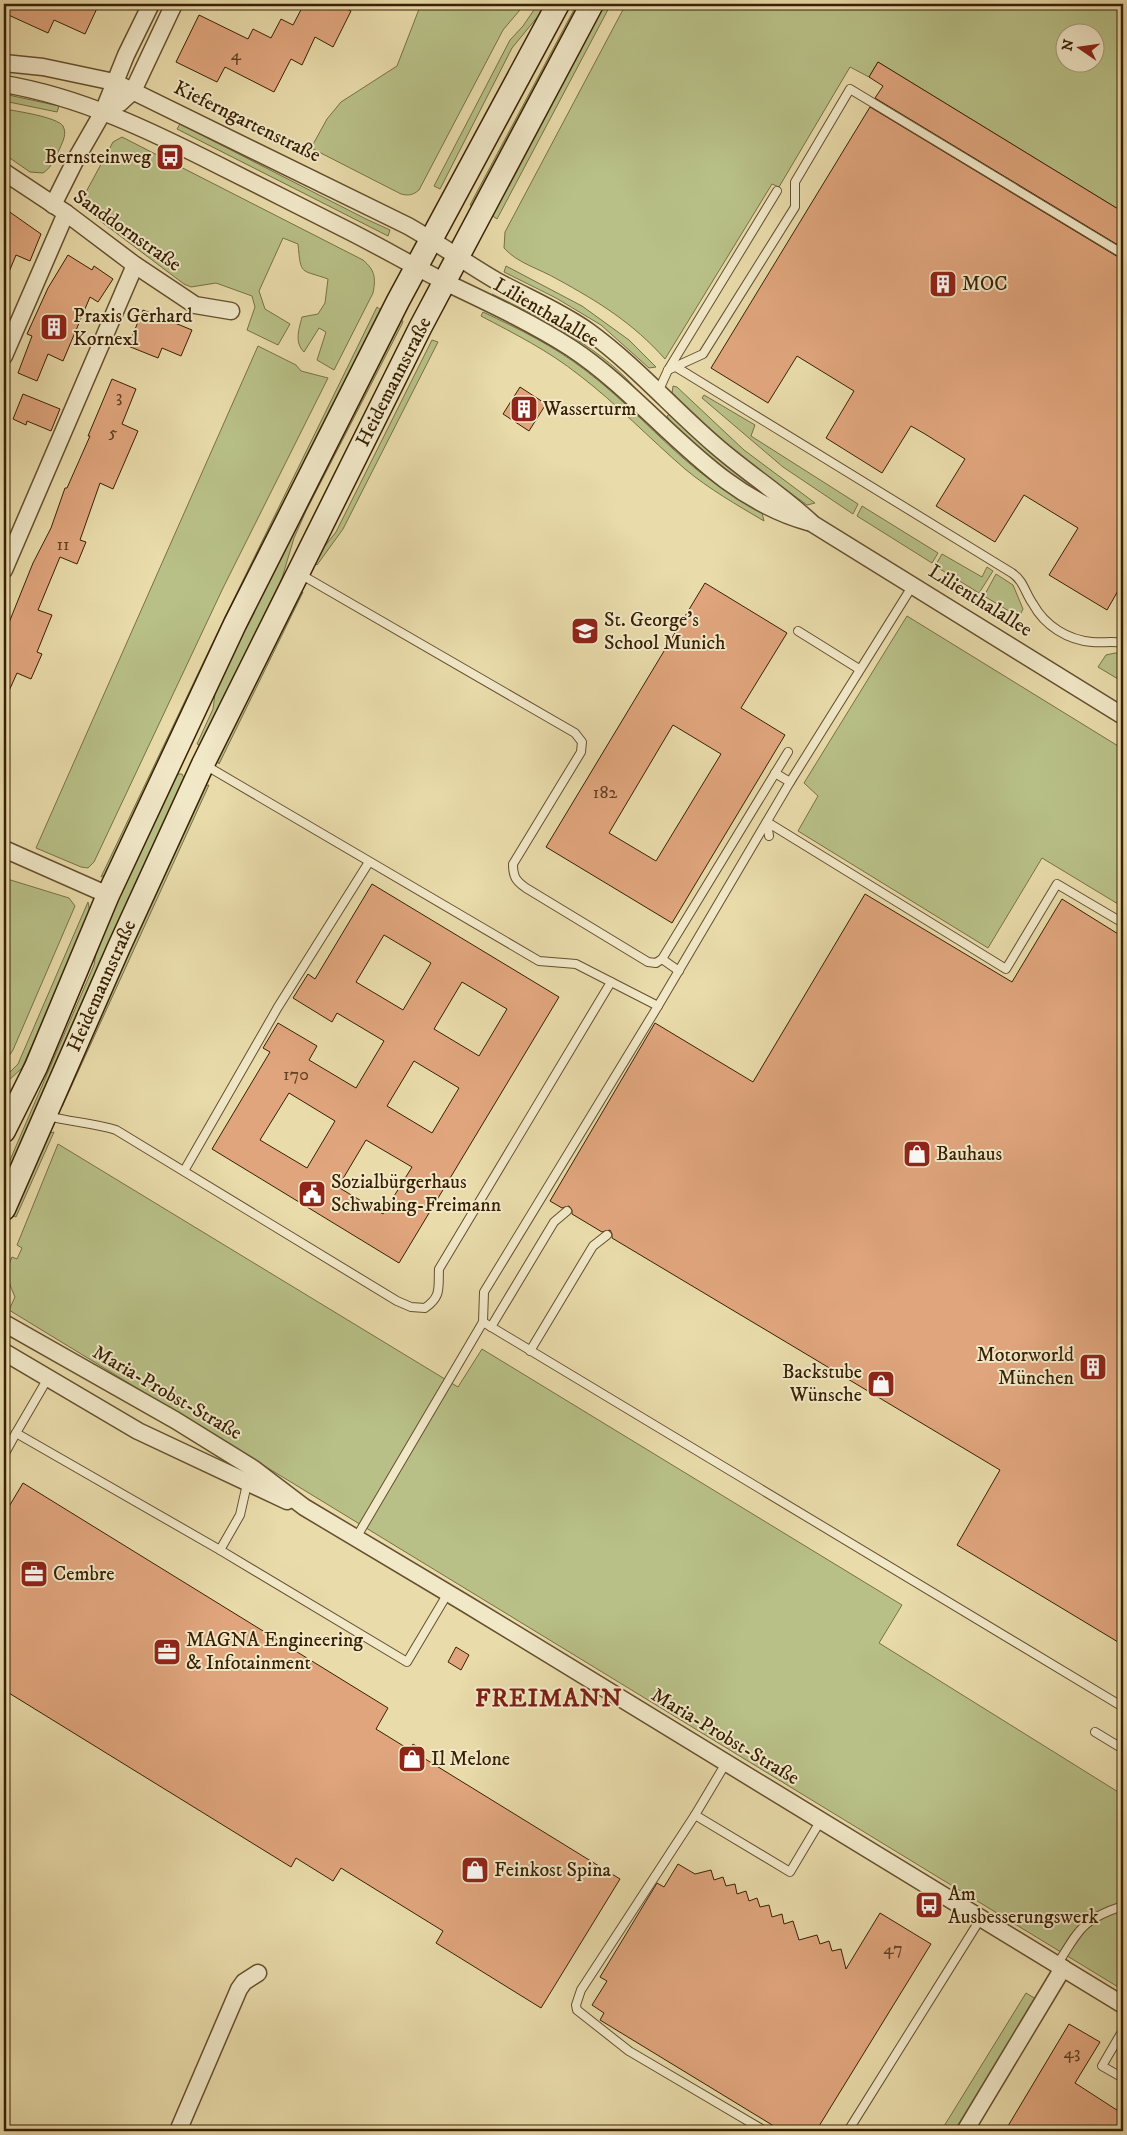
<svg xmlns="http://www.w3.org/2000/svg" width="1127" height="2135" font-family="'IM FELL DW Pica',serif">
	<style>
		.green { fill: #b8c087; stroke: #787046; fill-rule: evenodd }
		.building { fill: #e0a57d; stroke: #392004; fill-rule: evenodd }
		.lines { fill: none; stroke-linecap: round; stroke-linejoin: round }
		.service-casing { stroke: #654f2e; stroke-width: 10 }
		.minor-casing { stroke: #654f2e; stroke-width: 19 }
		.secondary-casing { stroke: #392004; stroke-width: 25 }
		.service { stroke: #f1e8c8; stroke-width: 8 }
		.minor { stroke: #f1e8c8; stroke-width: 16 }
		.secondary { stroke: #f1e8c8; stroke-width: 22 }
		.labels { text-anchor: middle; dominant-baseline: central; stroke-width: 4; stroke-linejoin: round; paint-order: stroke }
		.number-label { font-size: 18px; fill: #634122 }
		.street-label { font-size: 20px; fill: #392004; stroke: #f1e8c8 }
		.poi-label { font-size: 20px; fill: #392004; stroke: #f1e8c8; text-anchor: start }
		.district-label { font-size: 25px; font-weight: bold; letter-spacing: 1px; fill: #7a1f14; stroke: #f1e8c8 }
	</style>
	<rect width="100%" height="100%" fill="#e9dbaa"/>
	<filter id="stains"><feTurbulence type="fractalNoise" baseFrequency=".004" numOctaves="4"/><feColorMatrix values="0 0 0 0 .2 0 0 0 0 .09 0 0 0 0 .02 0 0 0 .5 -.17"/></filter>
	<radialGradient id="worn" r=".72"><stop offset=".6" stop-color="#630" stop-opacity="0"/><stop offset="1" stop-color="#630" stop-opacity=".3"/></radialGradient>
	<g class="green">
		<path d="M421,4h104l-22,26 -84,160c-6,5 -10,6 -18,4l-90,-46 16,-29 14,-17 56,-36z"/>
		<path d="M538,4h7l-6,11 -27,33 -72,141 -6,-3 76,-146 13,-14z"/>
		<path d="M577,4h5l-106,204 -6,-3z"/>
		<path d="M602,4h9l-114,215 -6,-4z"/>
		<path d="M626,4h497v208l-245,-150 -9,15 -19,-10 -71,120 -7,-3 -107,175c-32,-36 -66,-57 -108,-80 -17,-10 -40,-16 -53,-31l1,-16zM1064,32h30v30h-30z"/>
		<path d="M4,94l55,12 -2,6 -53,-11z"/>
		<path d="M4,109c12,2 53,8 59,17 4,8 0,15 -3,22 -5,10 -8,19 -17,25l-13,-1 -26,-18z"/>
		<path d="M180,124l186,95 24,11 -2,6 -211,-107z"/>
		<path d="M122,137l241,123c12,10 13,18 10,33l-39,77 -17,-10 9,-28 -7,-4 -15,24c-10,-10 -5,-23 -2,-35l16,-3 7,-11 3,-24c-28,-10 -27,-3 -30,-35l-15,-6 -24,53 6,18 25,15 -12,21 -31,-15 8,-23 -3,-11 -36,-13 -25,4 -7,-3 -89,-67 -8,-10 -1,-15 27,-50z"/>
		<path d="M506,266l76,40 47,34 27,27 -7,1 -48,-43 -45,-27 -52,-26z"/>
		<path d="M492,294c50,24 114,56 148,100l-150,-96z"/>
		<path d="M377,307l4,3 -275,564 -5,3 123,-258z"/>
		<path d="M483,312c36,17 71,34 102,58 40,30 73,68 111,99 21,17 43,30 66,44l2,8c-27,-16 -55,-32 -79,-52 -36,-31 -68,-65 -106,-94 -30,-24 -64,-41 -98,-59z"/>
		<path d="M398,318l5,3 -1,3 -96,187 -12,27 -12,40 -81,168 -4,-2 16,-35 3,-23z"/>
		<path d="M432,340l6,2 -95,187 -26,36 -4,-4 23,-29z"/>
		<path d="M258,346l38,19 5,6 27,7 -105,210 -129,274 -6,6 -7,-1 -45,-19z"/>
		<path d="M673,386l4,1 67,63 71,53 -8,2 -64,-47 -68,-60 -3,-4z"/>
		<path d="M704,395l51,30 -4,11 107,68 -5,10 -70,-47 -81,-69z"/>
		<path d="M670,414l47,44 56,42 -35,-18 -63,-51 -8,-15z"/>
		<path d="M862,506l76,47 -6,10 -75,-47z"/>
		<path d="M942,554l40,23 5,-10 6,4 -14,22 -44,-27z"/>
		<path d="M996,574l17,11 10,24 -4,8 -35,-21z"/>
		<path d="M303,592l-84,172 -3,-5 80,-165z"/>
		<path d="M907,616l216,133v158l-81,-49 -54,90 -190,-117 20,-35 -14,-13z"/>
		<path d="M1115,653h8v29l-25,-15 8,-12z"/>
		<path d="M179,774h3l3,6 -181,407v-13l90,-209 4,-24 78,-166z"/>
		<path d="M209,785l-147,322 -3,-4 145,-317z"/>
		<path d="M4,878l65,20 6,8 -62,144 -9,14z"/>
		<path d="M88,902l2,11 -68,155 -14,13 -4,9v-12l14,-14z"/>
		<path d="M54,1132l-38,85 -5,-2 35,-81z"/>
		<path d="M58,1144l400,243 24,-38 420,256 -23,38 244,152v117l-4,7 4,6v65l-1114,-680 6,-13c-7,-17 -11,-22 -3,-40l5,2 5,-11 -5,-3z"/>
		<path d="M1026,1993l10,6 -81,132h-14z"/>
	</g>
	<g class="building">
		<path d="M4,4h95l-14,30 -31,-14 -6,13 -44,-20z"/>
		<path d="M304,4h33l14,7 -18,36 -18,-10 -13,28 -11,-6 -17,33 -49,-25 -8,15 -41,-20 23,-47 49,24 5,-10 18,9 10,-19 12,6z"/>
		<path d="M878,62l245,150v36l-248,-150 8,-12 -14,-9z"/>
		<path d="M870,107l253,153v322l-16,28 -58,-35 29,-47 -54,-33 -29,47 -59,-36 29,-47 -40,-25 -14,-8 -29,47 -56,-35 28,-47 -57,-35 -29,47 -57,-35z"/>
		<path d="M4,208l37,26 -11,27 -14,-6 -12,29z"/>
		<path d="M68,255l24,15 2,-4 19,13 -15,23 -8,-5 -27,64 -15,-7 -11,27 -19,-8 14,-37 -5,-2 21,-46z"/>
		<path d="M143,310l49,20 -11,26 -19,-8 -4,10 -30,-12z"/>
		<path d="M112,379l24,10 -14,35 16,7 -25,58 -13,-6 -20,57 6,2 -9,22 -17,-7 -22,53 14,5 -15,37 5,2 -11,25 -14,-6 -13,29v-67l29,-72 18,-35 14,-40h2l23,-52h-2z"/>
		<path d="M520,387l26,17 -17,27 -26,-17z"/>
		<path d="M23,394l37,15 -9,22 -24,-10 -1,4 -13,-6z"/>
		<path d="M705,583l82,50 -46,75 44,27 -113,188 -126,-76zM673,725l48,29 -65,107 -47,-28z"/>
		<path d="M372,884l187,113 -160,266 -187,-114 58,-97 -7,-4 15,-25 39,23 -8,14 47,28 28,-47 -47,-28 -5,9 -39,-24 15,-24 7,5zM384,935l47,28 -28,47 -47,-28zM462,982l45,27 -28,47 -45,-27zM414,1061l45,27 -27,45 -45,-27zM289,1093l46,28 -28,47 -47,-28zM366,1140l46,27 -29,47 -45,-27z"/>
		<path d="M865,894l147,88 50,-83 61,38v708l-166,-100 43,-75 -388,-232v-4l-2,-4 -8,2 -30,-18v-4l-3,-4 -7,2 -12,-7 105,-178 98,59z"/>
		<path d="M23,1483l365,225 -12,21 34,21 3,-6 12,8 -3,5 198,122 -79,129 -105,-65 7,-12 -102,-63 -8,13 -37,-23 -5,9 -287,-177v-175z"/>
		<path d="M456,1647l13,8 -8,15 -13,-8z"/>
		<path d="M678,1864l17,10 16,-4 3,10 9,-3 3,9 9,-2 2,10 9,-3 3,10 8,-3 3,9 9,-2 3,12 10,-3 2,10 9,-3 6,19 18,-5 3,9 9,-3 3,10 9,-2 5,20 34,-56 51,31 -115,187h-34l-182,-111 4,-7 -12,-8 15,-24 -7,-4 57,-94 7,4z"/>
		<path d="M1069,2024l31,18 -25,41 48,31v17h-118z"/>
	</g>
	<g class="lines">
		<defs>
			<g id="service">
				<path d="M676,367l336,206c12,8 13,20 21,31 12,22 35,36 59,38 11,1 21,-1 31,1"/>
				<path d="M668,370l35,-16 92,-147v-25l55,-93 273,165"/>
				<path d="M658,392l10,-22 109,-179"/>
				<path d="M300,574l275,159 7,9 -1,10 -68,112c0,13 3,17 13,24l122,74 8,1 6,-4 126,-207"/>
				<path d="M798,631l61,38"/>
				<path d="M205,765l334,196 37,3 82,42"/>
				<path d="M775,773l15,9"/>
				<path d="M767,822l239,147 51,-85 66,39"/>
				<path d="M767,822l2,14"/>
				<path d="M662,959l17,12"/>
				<path d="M48,1116c22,6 46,7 68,14l281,171 14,6 14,1c17,-12 13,-20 14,-39l172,-287"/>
				<path d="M184,1171l94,-164 91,-145"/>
				<path d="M483,1322l640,385"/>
				<path d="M491,1327l63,-105 13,-11"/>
				<path d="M530,1351l63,-105 14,-11"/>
				<path d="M48,1378l-32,55 204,117 20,-35 7,-31"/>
				<path d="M4,1455l12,-22"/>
				<path d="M356,1538l127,-216 1,-30 174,-286 132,-224 123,-197"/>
				<path d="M220,1550l187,112 41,-69"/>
				<path d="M1095,1732l28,17"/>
				<path d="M726,1763l-31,52 95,57 31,-52"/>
				<path d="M695,1815l-114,175 -5,15 1,5 52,41 136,80"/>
				<path d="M1057,1965c22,-35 25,-46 66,-59"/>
				<path d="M1123,2030l-21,36 21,12"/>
				<path d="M848,2131l133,-213"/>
			</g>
			<g id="minor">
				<path d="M4,63l39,4 71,15 294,144c30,17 58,37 87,54 31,17 65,31 93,51 47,34 84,77 127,114 32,28 67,50 98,79l310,192"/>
				<path d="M4,84c77,13 147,47 216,82 42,21 83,42 125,63 34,17 68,37 102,54 42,20 85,40 124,65 82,54 139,147 237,174"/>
				<path d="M103,112l17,-9 13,-12 41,-87"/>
				<path d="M4,172l62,41 69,52 60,40 36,6"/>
				<path d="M53,205l23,-46 27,-47 23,-57 25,-51"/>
				<path d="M4,356l62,-143"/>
				<path d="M4,570l131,-305"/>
				<path d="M4,849l104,46"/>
				<path d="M4,1323l171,97 79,49 50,38 159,95 660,403"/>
				<path d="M4,1352l134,79 149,70"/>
				<path d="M178,2131l61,-142 5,-7 14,-9"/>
				<path d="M965,2131l98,-163"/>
			</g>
			<g id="secondary">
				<path d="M4,1131l32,-64 72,-172 127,-271 163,-323 160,-297"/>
				<path d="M4,1209l115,-262 84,-183 217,-436 172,-324"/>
			</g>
		</defs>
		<use href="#service" class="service-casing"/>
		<use href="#minor" class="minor-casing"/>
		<use href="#secondary" class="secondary-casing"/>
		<use href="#service" class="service"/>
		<use href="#minor" class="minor"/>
		<use href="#secondary" class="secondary"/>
	</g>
	<defs>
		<symbol id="bus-square" viewBox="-11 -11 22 22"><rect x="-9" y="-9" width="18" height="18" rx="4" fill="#8f2418" stroke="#f1e8c8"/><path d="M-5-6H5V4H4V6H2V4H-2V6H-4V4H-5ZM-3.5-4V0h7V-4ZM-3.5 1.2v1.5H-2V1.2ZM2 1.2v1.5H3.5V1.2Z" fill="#fff"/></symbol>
		<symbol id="building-square" viewBox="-11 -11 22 22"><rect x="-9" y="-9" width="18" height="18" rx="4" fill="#8f2418" stroke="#f1e8c8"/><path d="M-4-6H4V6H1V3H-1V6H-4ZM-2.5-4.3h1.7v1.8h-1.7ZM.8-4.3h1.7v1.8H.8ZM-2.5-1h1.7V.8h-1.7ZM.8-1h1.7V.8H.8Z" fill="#fff"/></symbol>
		<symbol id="school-square" viewBox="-11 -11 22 22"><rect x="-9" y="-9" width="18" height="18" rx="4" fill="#8f2418" stroke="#f1e8c8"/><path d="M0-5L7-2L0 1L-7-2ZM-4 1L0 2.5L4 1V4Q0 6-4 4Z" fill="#fff"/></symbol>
		<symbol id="shop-square" viewBox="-11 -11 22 22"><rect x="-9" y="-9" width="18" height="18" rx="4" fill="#8f2418" stroke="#f1e8c8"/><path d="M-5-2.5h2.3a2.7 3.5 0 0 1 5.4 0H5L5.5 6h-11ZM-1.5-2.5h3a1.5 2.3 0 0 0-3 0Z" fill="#fff"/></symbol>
		<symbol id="civic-square" viewBox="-11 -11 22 22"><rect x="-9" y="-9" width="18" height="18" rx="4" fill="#8f2418" stroke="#f1e8c8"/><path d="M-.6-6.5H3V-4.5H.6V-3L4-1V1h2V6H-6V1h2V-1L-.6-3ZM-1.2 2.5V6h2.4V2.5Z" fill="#fff"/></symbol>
		<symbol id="office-square" viewBox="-11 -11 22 22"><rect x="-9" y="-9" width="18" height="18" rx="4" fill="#8f2418" stroke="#f1e8c8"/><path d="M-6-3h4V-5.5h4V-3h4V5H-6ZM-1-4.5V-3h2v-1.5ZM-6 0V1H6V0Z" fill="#fff"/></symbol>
	</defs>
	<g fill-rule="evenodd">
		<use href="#bus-square" x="154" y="141" width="32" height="32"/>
		<use href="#building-square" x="927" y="268" width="32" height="32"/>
		<use href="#building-square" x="38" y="311" width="32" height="32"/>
		<use href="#building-square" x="508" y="393" width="32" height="32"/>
		<use href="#school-square" x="569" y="615" width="32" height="32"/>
		<use href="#shop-square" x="901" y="1138" width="32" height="32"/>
		<use href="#civic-square" x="296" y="1178" width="32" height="32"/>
		<use href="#building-square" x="1077" y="1351" width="32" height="32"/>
		<use href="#shop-square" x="865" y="1368" width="32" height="32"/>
		<use href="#office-square" x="18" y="1558" width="32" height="32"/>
		<use href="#office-square" x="151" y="1636" width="32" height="32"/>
		<use href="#shop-square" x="396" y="1743" width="32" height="32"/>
		<use href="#shop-square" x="459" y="1854" width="32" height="32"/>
		<use href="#bus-square" x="913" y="1889" width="32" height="32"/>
	</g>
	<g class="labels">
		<g class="number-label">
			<text x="236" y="55">4</text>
			<text x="119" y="397">3</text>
			<text x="113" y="433">5</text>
			<text x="63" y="545">11</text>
			<text x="605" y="793">182</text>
			<text x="296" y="1075">170</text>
			<text x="893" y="1949">47</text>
			<text x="1072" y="2053">43</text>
		</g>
		<g class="street-label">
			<text transform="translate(247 122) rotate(26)">Kieferngartenstraße</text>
			<text transform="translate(127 231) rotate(35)">Sanddornstraße</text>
			<text transform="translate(546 313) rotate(30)">Lilienthalallee</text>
			<text transform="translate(394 382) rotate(-63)">Heidemannstraße</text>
			<text transform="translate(980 601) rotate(32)">Lilienthalallee</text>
			<text transform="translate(102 986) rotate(-66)">Heidemannstraße</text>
			<text transform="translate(167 1393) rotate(30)">Maria-Probst-Straße</text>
			<text transform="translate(725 1737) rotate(31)">Maria-Probst-Straße</text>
		</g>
		<g class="poi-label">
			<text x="151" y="157" text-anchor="end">Bernsteinweg</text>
			<text x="962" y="284">MOC</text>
			<text x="73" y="316">Praxis Gerhard<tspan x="73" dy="23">Kornexl</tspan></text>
			<text x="543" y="409">Wasserturm</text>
			<text x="604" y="620">St. George’s<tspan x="604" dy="23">School Munich</tspan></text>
			<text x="936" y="1154">Bauhaus</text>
			<text x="331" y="1182">Sozialbürgerhaus<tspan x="331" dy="23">Schwabing-Freimann</tspan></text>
			<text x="1074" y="1355" text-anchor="end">Motorworld<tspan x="1074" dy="23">München</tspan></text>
			<text x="862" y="1372" text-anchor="end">Backstube<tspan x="862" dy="23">Wünsche</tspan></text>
			<text x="53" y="1574">Cembre</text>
			<text x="186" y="1640">MAGNA Engineering<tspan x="186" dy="23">&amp; Infotainment</tspan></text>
			<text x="431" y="1759">Il Melone</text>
			<text x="494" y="1870">Feinkost Spina</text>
			<text x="948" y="1894">Am<tspan x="948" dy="23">Ausbesserungswerk</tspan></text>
		</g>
		<g class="district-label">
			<text x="549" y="1698">FREIMANN</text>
		</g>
	</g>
	<rect width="1127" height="2135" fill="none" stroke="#e9dbaa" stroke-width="20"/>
	<rect x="5" y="5" width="1117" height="2125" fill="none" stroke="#392004" stroke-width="2.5"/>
	<rect x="10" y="10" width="1107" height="2115" fill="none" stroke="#392004"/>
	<g transform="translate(1080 48) rotate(283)"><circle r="24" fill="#f1e8c8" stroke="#a7987a"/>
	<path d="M0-4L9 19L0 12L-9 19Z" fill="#8f2418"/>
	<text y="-8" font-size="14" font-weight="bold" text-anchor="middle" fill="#392004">N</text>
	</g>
	<rect width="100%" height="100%" filter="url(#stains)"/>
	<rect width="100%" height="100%" fill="url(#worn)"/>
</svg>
